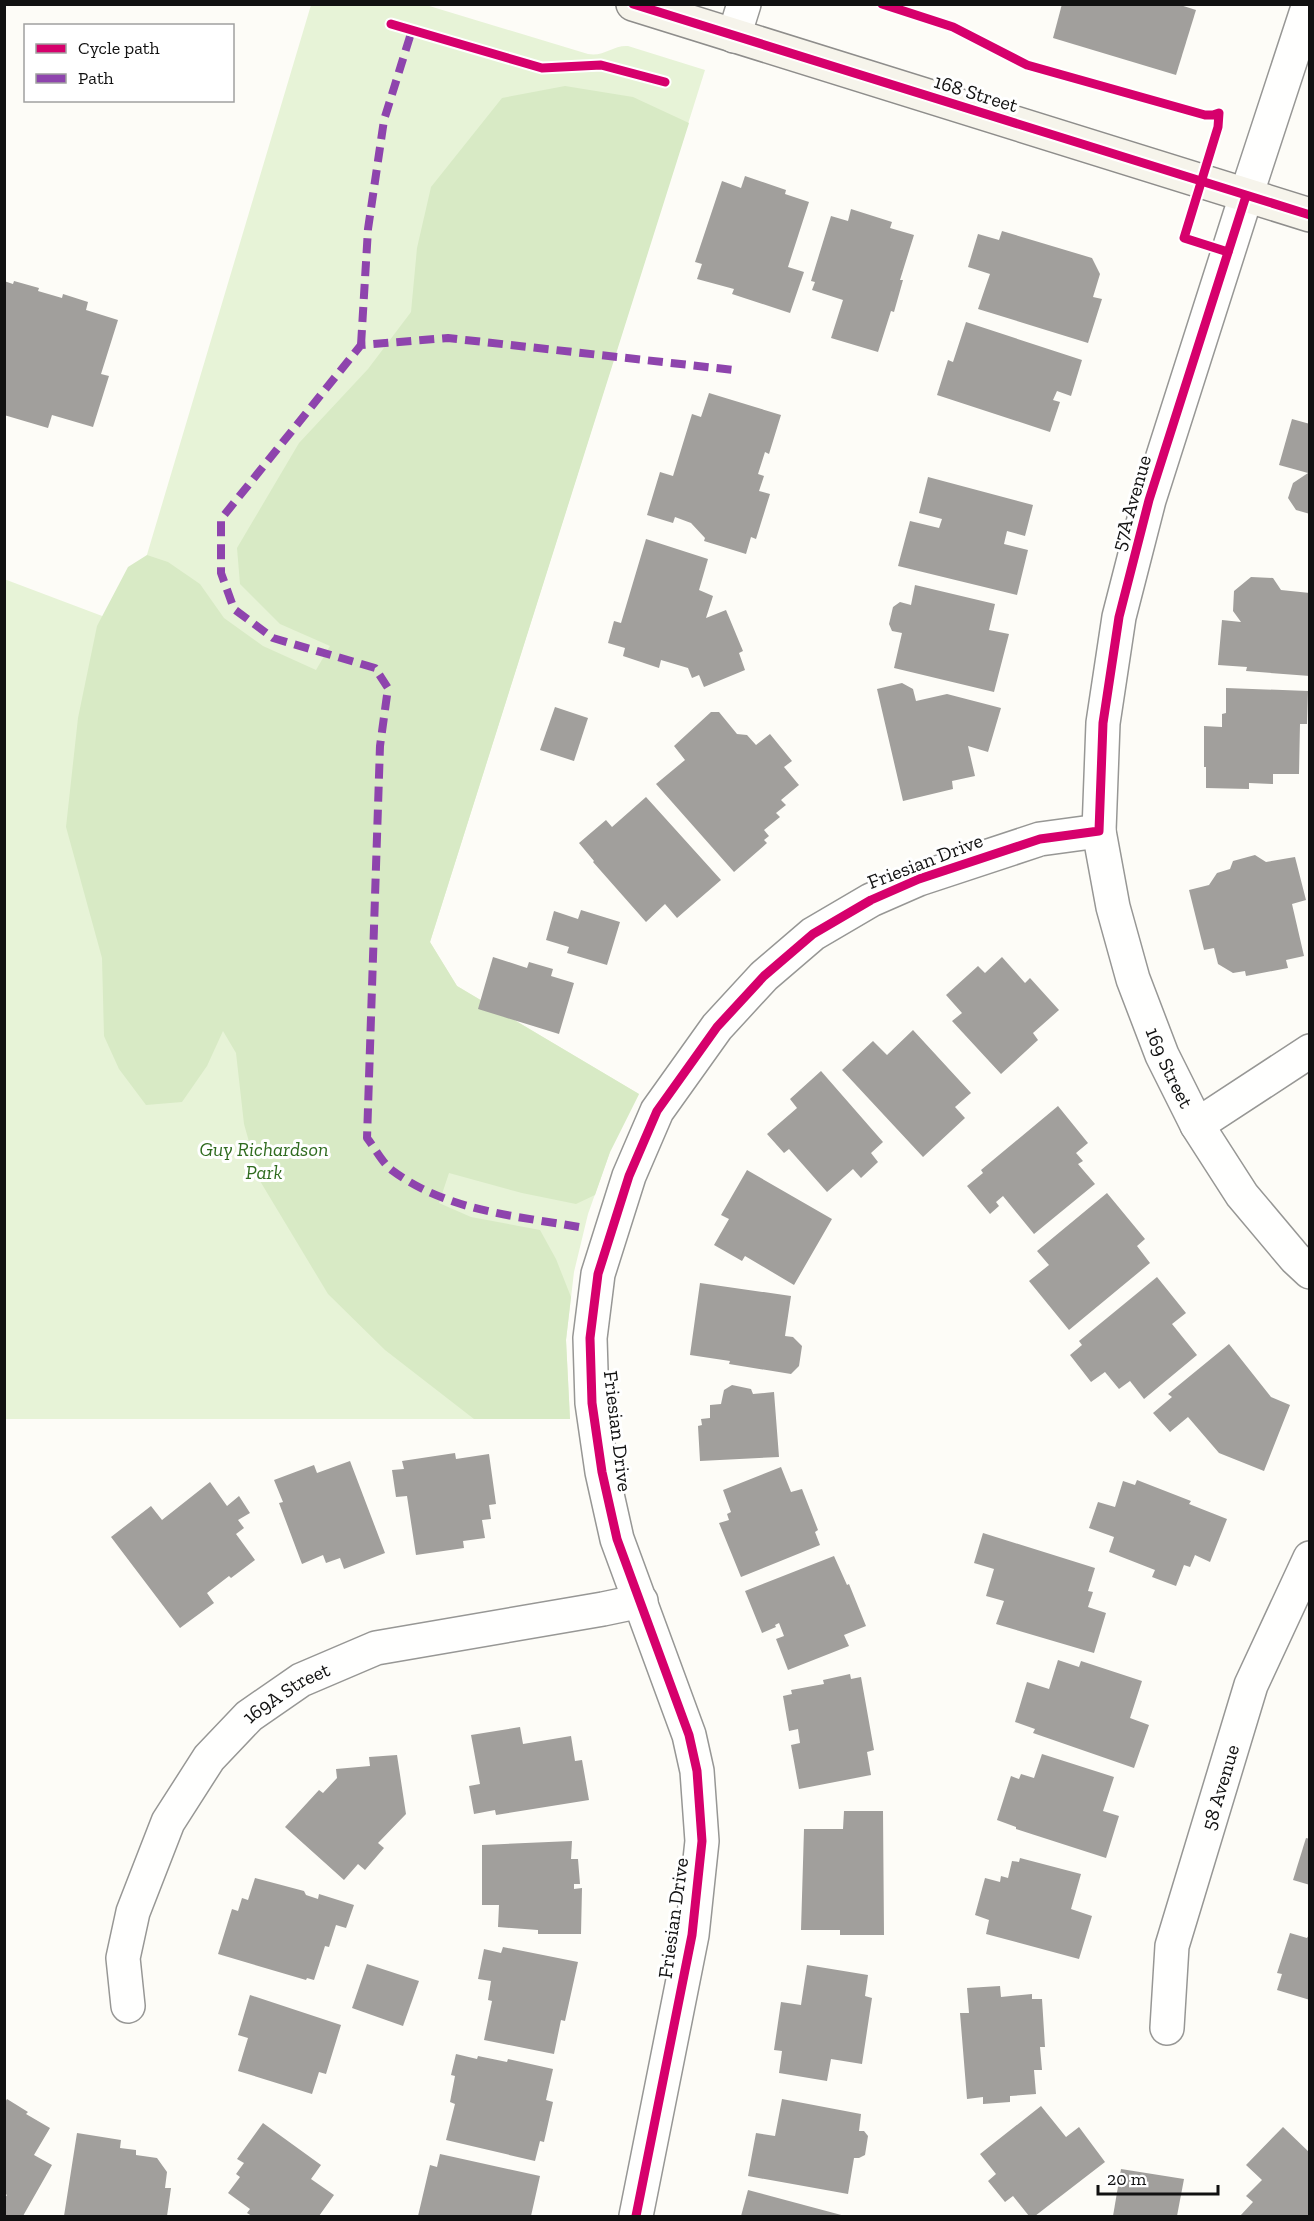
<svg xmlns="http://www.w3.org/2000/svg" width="1314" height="2221" font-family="'Zilla Slab',serif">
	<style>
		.green { fill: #e7f3d7 }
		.forest { fill: #d8eac5 }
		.building { fill: #a19f9c }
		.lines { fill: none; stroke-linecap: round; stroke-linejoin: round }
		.minor-casing { stroke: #979795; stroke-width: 36 }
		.tertiary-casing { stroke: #979795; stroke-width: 36 }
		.secondary-casing { stroke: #8e8d8b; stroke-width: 36 }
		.minor { stroke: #fffffe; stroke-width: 33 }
		.tertiary { stroke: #fffffe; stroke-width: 33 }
		.secondary { stroke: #f6f4eb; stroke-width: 33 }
		.quiet { stroke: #8e44ad; stroke-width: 8; stroke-dasharray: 15 8; stroke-linecap: butt }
		.cycleway-casing { stroke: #fff; stroke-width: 13 }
		.cycleway { stroke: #d6006c; stroke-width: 9 }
		.labels { text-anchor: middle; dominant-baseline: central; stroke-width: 6; stroke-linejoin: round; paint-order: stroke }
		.street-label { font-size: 20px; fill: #111; stroke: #fff }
		.park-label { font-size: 20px; font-style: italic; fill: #2f6b1f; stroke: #fff }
	</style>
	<rect width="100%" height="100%" fill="#fdfcf7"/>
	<path class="green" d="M311,5h115l162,49c16,3 25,-9 40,-8l77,24 -275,872 27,44 182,108 -29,58 -22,62 -14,58 -8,68 4,79h-565l-1,-840 122,46z"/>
	<path class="forest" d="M565,86l68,11 56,26 -259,819 27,44 182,108 -29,58 -15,43 -19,9 -54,-11 -73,-20 -10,30 32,14 69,13 16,29 15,38 -5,43 4,79h-96l-89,-69 -57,-56 -68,-113 -16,-57 -8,-71 -13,-22 -16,35 -25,36 -36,3 -27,-36 -15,-33 -2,-78 -36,-131 12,-109 19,-92 31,-59 19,-12 21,7 32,22 24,34 39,28 53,24 14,-24 -50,-22 -40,-40 -3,-36 62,-105 69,-74 43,-57 6,-64 14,-61 71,-89z"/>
	<g class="building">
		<path d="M1062,4h115l19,6 -20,65 -123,-37z"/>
		<path d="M745,176l41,14 -1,4 24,8 -21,65 16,5 -14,41 -58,-19 2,-5 -37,-10 5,-15 -7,-2 27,-81 19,7z"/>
		<path d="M851,209l41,13 -2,6 24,7 -14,45h3l-9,32 -3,-1 -13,41 -47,-14 12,-38 -31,-10 3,-8 -4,-1 20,-65 17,5z"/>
		<path d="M1002,231l90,27 8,16 -7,23 9,2 -14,44 -110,-34 12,-35 -22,-7 10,-33 21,6z"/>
		<path d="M4,281l9,3 1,-3 25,7 -1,3 24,7 1,-4 25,8 -2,8 32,10 -17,54 8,2 -16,51 -41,-12 -4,13 -44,-13z"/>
		<path d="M966,322l116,38 -11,36 -14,-5 -4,9 7,2 -10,30 -113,-37 11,-35 5,2z"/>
		<path d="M709,393l72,22 -12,39 -4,-2 -7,22 6,2 -5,15 11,3 -14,45 -5,-2 -5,17 -42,-13 1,-3 -14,-15 -16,-6 -2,6 -26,-8 13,-43 13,4 19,-62 9,3z"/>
		<path d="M1292,419l18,5v90l-14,-4 -8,-12 5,-15 15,-10 -29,-8z"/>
		<path d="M928,477l105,28 -8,31 -18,-5 -3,13 24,6 -11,45 -119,-29 12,-45 29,7 3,-9 -23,-6z"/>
		<path d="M646,539l62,20 -9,31 14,6 -7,22 20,-8 17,41 -4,2 6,17 -41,17 -5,-12 -7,3 -4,-10 -27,-8 -2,8 -36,-12 2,-8 -17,-5 6,-22 7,2z"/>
		<path d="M1251,577l22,1 8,12 29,3v83l-64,-5 1,-4 -29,-2 4,-45 19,2 -8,-11 1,-20z"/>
		<path d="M915,585l80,19 -6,26 20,4 -15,58 -100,-24 8,-35 -10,-2 -3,-7 4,-17 7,-5 11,3z"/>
		<path d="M902,683l11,6 3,12 31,-7 54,14 -13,44 -20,-6 7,30 -23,5 1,8 -50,12 -26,-112z"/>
		<path d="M1226,688l82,3 -1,33h-7l-1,50h-26v10l-24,-1v6l-43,-1v-21h-2v-41l18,1v-13l4,-1z"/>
		<path d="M555,707l33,11 -14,43 -34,-11z"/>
		<path d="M711,712h8l18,22 10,1 9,10 14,-11 22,27 -8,6 15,18 -18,15 5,5 -10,8 4,4 -16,13 5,6 -5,4 3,3 -33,29 -78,-88 29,-24 -11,-14z"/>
		<path d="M646,797l75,83 -44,38 -12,-14 -19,18 -53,-60 1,-1 -15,-18 27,-23 6,7z"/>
		<path d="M1255,855l11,7 29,-5 11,43 -14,4 12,52 -18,4 2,8 -42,8 -1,-5 -12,2 -15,-9 -4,-16 -10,2 -15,-60 20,-5 8,-12 13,-4 3,-8z"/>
		<path d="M581,910l39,12 -13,43 -40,-12 2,-6 -23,-7 8,-29 24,8z"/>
		<path d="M493,957l34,11 2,-6 24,7 -2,7 23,7 -15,51 -81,-25z"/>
		<path d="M1002,957l23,26 5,-5 29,32 -26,23 5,7 -37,34 -49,-53 10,-8 -16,-18 32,-29 7,7z"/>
		<path d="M913,1030l58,63 -16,14 10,11 -42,39 -81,-87 31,-29 14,14z"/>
		<path d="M821,1071l62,71 -12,11 7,9 -17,16 -8,-9 -26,23 -38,-43 -5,4 -17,-19 30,-26 -7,-9z"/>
		<path d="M1058,1106l30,37 -12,10 7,8 -5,3 17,20 -61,50 -31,-38 -7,6 3,4 -9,8 -23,-28 16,-13 -2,-3z"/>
		<path d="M747,1170l85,49 -38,66 -49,-29 -3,5 -28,-16 15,-26 -8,-4z"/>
		<path d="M1107,1193l38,46 -8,7 13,17 -81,67 -40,-49 20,-16 -12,-14z"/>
		<path d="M1157,1277l29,36 -14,11 25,31 -53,44 -14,-18 -11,8 -14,-17 -14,10 -21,-27 12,-10 -3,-4z"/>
		<path d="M700,1283l91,13 -6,40 8,1 9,9 -3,20 -8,8 -62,-10 1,-3 -40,-6z"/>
		<path d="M1229,1344l42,53 19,8 -26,66 -45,-18 -31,-36 -18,15 -17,-19 19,-16 -4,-3z"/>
		<path d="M732,1385l19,4 2,5 21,-2 5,65 -79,4 -2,-35 4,-1 -1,-6 9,-1v-13l11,-1 3,-14z"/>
		<path d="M455,1453l1,6 33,-5 7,50 -7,1 2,14 -9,1 3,18 -22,3 1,7 -48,7 -9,-59 -11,1 -4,-27 12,-1 -2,-8z"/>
		<path d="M350,1461l35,92 -41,16 -4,-11 -14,5 -3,-8 -21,9 -23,-61 4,-1 -9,-22 40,-15 3,8z"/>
		<path d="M781,1467l10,25 11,-3 16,41 -3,2 5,13 -79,32 -22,-54 10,-3 -2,-6 4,-2 -8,-22z"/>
		<path d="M1137,1480l54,21 -2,3 38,15 -17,43 -15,-7 -5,12 -6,-2 -8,21 -24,-9 3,-7 -46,-18 5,-15 -25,-9 9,-26 17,5 8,-26 12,4z"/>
		<path d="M210,1482l17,24 12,-10 11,17 -12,7 6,8 -8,6 19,26 -24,18 -2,-2 -22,17 7,10 -34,25 -69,-91 40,-31 11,14z"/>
		<path d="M983,1533l112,35 -7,23 5,1 -5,15 18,6 -12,40 -98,-29 8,-23 -18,-5 8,-27 -20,-6z"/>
		<path d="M834,1556l13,29 2,-1 17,42 -22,9 5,11 -61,24 -12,-31 8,-3 -5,-13 -4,2 1,2 -14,6 -17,-42z"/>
		<path d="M1058,1660l21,7 2,-6 61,20 -12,37 19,7 -15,43 -101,-35 2,-4 -20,-7 12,-40 22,7z"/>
		<path d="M850,1674l1,5 10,-2 13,73 -7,2 4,23 -72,14 -8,-44 9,-2 -2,-14 -9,2 -6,-35 9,-2 -1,-4 33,-6 -1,-4z"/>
		<path d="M520,1727l3,17 48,-8 4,25 7,-1 7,40 -93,15 -1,-5 -21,4 -5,-28 11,-2 -9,-49z"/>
		<path d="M1042,1754l72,23 -11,34 16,5 -13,42 -90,-29v-2l-19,-7 14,-44 8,3 2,-5 13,4z"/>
		<path d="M397,1755l9,59 -28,29 6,5 -19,22 -7,-6 -14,16 -59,-53 34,-37 4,3 14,-15 -1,-9 34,-3 -1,-9z"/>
		<path d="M844,1811h39l1,124h-44v-5h-39l3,-101h39z"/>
		<path d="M1306,1838l4,1v46l-17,-5z"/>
		<path d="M572,1841l-1,18h7l2,25h-6v5l8,-1 -1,46h-43v-4l-40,-3 1,-22h-17v-60z"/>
		<path d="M1020,1858l61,16 -10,35 21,7 -13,43 -93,-25 3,-14 -14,-5 10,-37 15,4 1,-6 7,2 4,-17 7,1z"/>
		<path d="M255,1878l49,13 2,4 12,4 1,-5 35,11 -8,23 -10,-3 -7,22 -4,-1 -11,34 -7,-2 -1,2 -88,-26 14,-45 6,2 4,-13 6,2z"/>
		<path d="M1290,1933l17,5 3,-5v67l-33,-10 5,-16 -5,-1z"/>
		<path d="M503,1947l75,15 -13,59 -4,-1 -7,34 -70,-14 8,-39 -4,-1 3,-19 -13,-2 6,-30 17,4z"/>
		<path d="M367,1964l52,17 -16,45 -51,-18z"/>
		<path d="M807,1965l61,10 -3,21 7,2 -10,66 -31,-5 -4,22 -48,-8 3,-22 -8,-1 7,-48 20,3z"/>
		<path d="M1000,1986l1,11 31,-3v5h10l3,48h-5l2,23h-8l2,24 -26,2v6l-27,2v-7l-16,2 -7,-86h9l-2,-25z"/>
		<path d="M250,1995l91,30 -15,49 -7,-2 -7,22 -74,-23 10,-33 -10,-3z"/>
		<path d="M456,2054l21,5 1,-3 29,6 1,-3 45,10 -7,31 7,2 -9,40 -4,-1 -5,20 -89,-21 9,-36 -5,-2 5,-26 -4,-1z"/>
		<path d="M7,2099l21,13 -2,2 24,14 -16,27 18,10 -29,51h-19v-17l3,-4 -3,-2v-89z"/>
		<path d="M782,2099l79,15 -2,17h5l4,5 -3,19 -6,3h-5l-6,36 -100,-18 8,-43 19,3z"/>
		<path d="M1041,2106l25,31 13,-10 26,35 -70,54h-6l-16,-20 -8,6 -17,-21 8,-7 -16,-20z"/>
		<path d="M263,2123l58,42 -10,14 23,16 -15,21h-67l-5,-3 3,-4 -22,-16 12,-16 -4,-3 8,-11 -7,-4z"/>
		<path d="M1283,2127l27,26v63h-70l13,-14 -7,-6 16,-16 -16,-15z"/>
		<path d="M77,2133l44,7 -1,8 16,2v5l21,3 10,14 -2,16h6l-4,28h-103z"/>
		<path d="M440,2154l100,22 -9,40h-113l12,-51 7,2z"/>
		<path d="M1121,2169l63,10 -7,37h-64z"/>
		<path d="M748,2190l97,26h-104z"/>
	</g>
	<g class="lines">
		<defs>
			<g id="minor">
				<path d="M734,36l10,-32"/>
				<path id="s1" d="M1246,196l-97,304 -30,117 -16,106 -4,108 14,76 20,72 29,76 35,70 45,70 53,63 15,14"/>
				<path d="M1197,1125l113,-74"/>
				<path id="s2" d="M128,2006l-5,-48 10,-46 35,-90 41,-64 40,-42 52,-36 75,-32 227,-39 38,-8"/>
				<path id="s3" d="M1167,2028l5,-82 79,-261 59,-127"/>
				<path d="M636,2216l56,-281 10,-94 -5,-70 -8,-36 -72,-196 -15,-67 -10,-69 -2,-65 8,-64 31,-98 28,-65 60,-84 47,-51 49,-42 58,-34 48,-21 121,-40 59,-8"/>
			</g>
			<path id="tertiary" d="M1246,196l63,-192"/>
			<path id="secondary" d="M633,4l677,211"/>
		</defs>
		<use href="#minor" class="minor-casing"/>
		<use href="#tertiary" class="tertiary-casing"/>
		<use href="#secondary" class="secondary-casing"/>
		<use href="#minor" class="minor"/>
		<use href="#tertiary" class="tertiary"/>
		<use href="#secondary" class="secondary"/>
		<g class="quiet">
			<path d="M361,345l7,-116 16,-109 28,-90"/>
			<path d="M579,1227c-63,-11 -132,-16 -186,-56 -10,-7 -18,-23 -26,-33l13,-392 8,-58 -13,-20 -102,-30 -39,-29 -13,-36v-54l140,-174 87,-7 286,32"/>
		</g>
		<defs>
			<g id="cycleway">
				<path d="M633,4l677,211"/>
				<path d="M882,4l71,23 74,38 178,50h8l6,-2 -1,14 -34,111 44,14"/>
				<path d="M391,24l151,44 59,-3 64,17"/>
				<path d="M636,2216l56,-281 10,-94 -5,-70 -8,-36 -72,-196 -15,-67 -10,-69 -2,-65 8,-64 31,-98 28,-65 60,-84 47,-51 49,-42 58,-34 48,-21 121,-40 59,-8 4,-108 16,-106 30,-117 97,-304"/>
			</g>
		</defs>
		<use href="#cycleway" class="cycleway-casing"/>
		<use href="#cycleway" class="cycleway"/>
	</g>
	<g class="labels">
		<g class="street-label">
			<text transform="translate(976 93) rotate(17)">168 Street</text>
			<text transform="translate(1131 503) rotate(-74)">57A Avenue</text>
			<text transform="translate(925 861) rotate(-21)">Friesian Drive</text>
			<text stroke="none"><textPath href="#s1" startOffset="903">169 Street</textPath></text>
			<text transform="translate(618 1431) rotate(83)">Friesian Drive</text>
			<text stroke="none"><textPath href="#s2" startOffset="370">169A Street</textPath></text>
			<text stroke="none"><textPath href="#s3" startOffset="248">58 Avenue</textPath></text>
			<text transform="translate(673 1918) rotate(-82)">Friesian Drive</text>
		</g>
		<g class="park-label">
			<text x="264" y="1149">Guy Richardson<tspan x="264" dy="23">Park</tspan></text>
		</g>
	</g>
	<rect width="1314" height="2221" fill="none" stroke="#111111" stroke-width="12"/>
	<rect x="24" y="24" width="210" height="78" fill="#ffffff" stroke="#a0a0a0" stroke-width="1.5"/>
	<rect x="36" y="44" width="30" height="9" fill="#d6006c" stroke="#a0a0a0" stroke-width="1.5"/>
	<text x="78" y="54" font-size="18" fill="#111111">Cycle path</text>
	<rect x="36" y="74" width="30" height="9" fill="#8e44ad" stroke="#a0a0a0" stroke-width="1.5"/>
	<text x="78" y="84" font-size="18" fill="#111111">Path</text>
	<path d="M1098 2185v9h120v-9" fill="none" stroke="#111111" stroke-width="3"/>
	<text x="1107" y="2185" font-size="18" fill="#111111" stroke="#ffffff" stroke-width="4.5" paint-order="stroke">20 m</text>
</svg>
